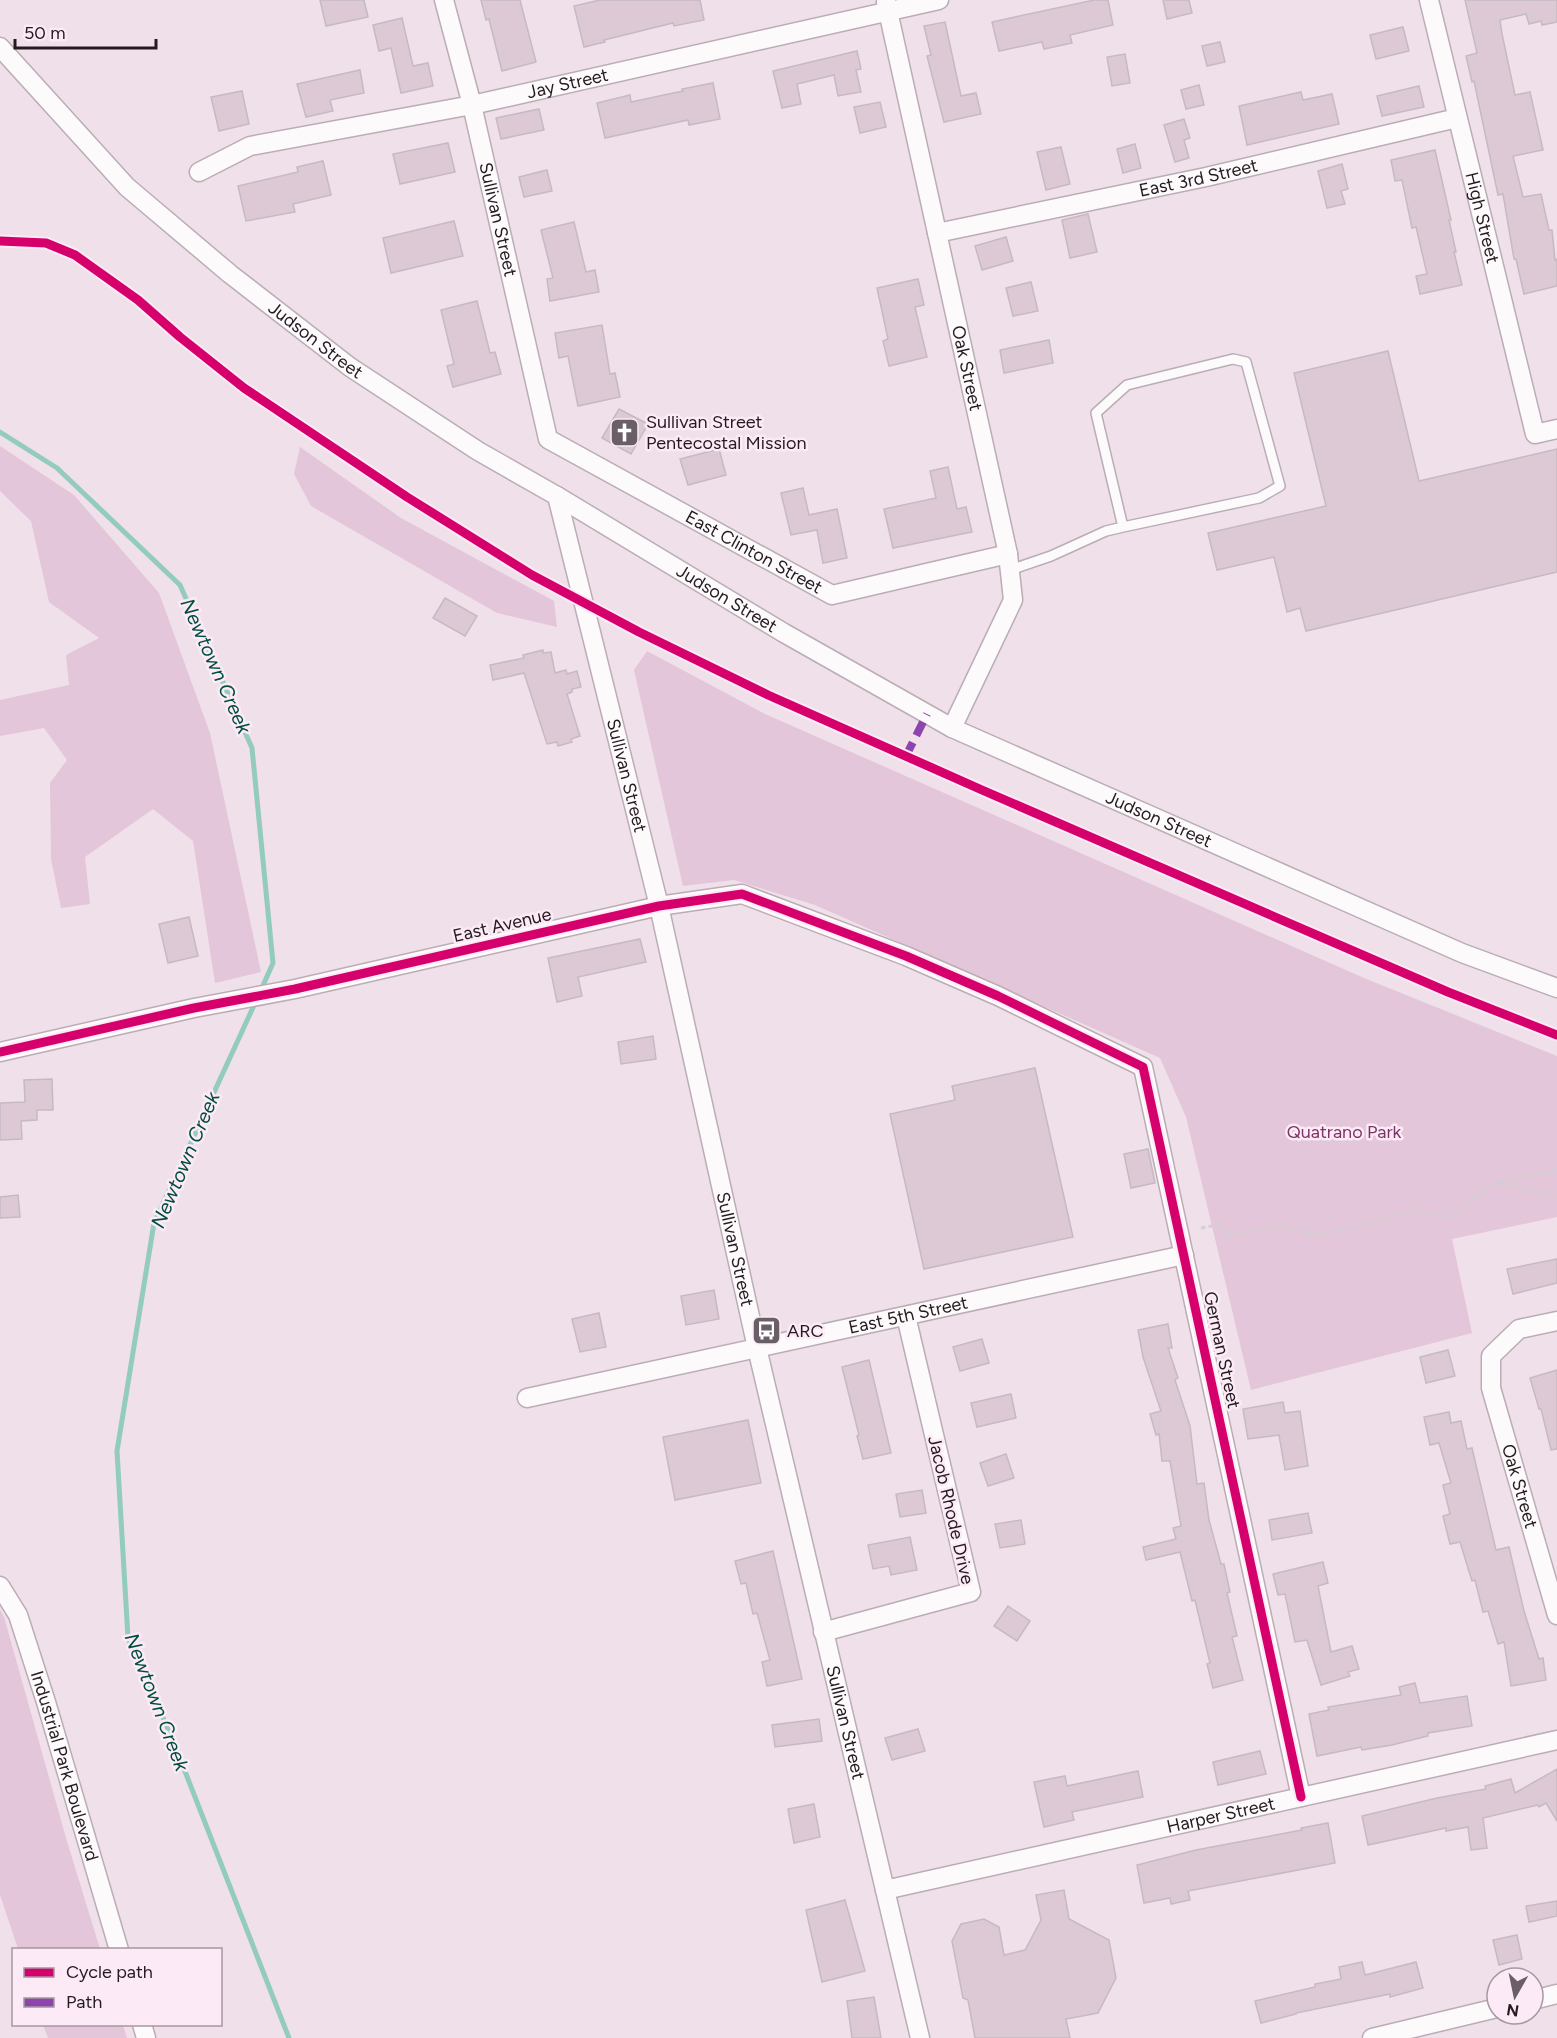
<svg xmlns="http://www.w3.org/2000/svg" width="1557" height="2038" font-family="Figtree,sans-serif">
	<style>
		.green { fill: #e3c6d9 }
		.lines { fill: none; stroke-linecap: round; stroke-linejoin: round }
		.stream { stroke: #93cbbe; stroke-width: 5 }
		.building { fill: #dcc9d5; stroke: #c6bac1; stroke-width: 1.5 }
		.service-casing { stroke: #baadb5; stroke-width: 12 }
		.minor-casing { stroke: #baadb5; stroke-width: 21 }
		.path { stroke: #d3cfd1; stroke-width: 3; stroke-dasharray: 4.5 3; stroke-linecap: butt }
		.service { stroke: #fdfafc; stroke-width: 9 }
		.minor { stroke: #fdfafc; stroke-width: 18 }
		.quiet { stroke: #8e44ad; stroke-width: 8; stroke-dasharray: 15 8; stroke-linecap: butt }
		.cycleway-casing { stroke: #fcebf6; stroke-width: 13 }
		.cycleway { stroke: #d6006c; stroke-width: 9 }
		.labels { text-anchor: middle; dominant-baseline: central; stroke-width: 5; stroke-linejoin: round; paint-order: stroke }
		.street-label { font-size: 18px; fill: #241a20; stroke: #fcebf6 }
		.poi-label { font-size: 18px; fill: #241a20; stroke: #fcebf6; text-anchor: start }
		.park-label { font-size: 18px; fill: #7d3367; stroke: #fcebf6 }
		.water-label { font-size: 20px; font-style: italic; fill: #004e40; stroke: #fcebf6 }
	</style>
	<rect width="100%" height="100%" fill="#f0e0ea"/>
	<g class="green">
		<path d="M0,446l74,49 85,98 51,140 51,239 -46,11 -22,-142 -40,-32 -68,48 5,47 -29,4 -10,-49 -1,-76 17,-23 -23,-32 -44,8v-36l69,-15 -3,-30 33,-17 -50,-36 -18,-81 -31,-30z"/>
		<path d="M300,447l101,71 153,83 3,26 -60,-14 -186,-107 -17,-32z"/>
		<path d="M647,651l118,63 599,264 193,78v161l-105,22 20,94 -221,57 -65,-273 -26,-59 -345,-153 -81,-25 -51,6 -49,-216z"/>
		<path d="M0,1610l4,7 62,221 34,111h-82l-18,-54z"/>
		<path d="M43,2025h80l4,13h-79z"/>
	</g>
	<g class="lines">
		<g class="stream">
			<path d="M0,432l57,36 123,117 72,163 21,215 -12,27"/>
			<path d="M256,1001l-102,222 -37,228 11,187 44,100 117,300"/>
		</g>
	</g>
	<g class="building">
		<path d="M320,0h44l4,17 -42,9z"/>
		<path d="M481,0h39l16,62 -34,9 -13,-52 -3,1z"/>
		<path d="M600,0h100l4,20 -30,6 -1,-3 -69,17 1,2 -21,5 -10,-41z"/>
		<path d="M1094,0h14l5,25 -43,10 2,8 -28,6 -2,-7 -43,9 -7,-29z"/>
		<path d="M1163,0h26l3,13 -25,6z"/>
		<path d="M1465,0h92v22l-15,3 -1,-4 -12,3 -3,-10 -26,6 2,14 13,61 15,-3 13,58 -30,6 10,41 18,-3 8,36h3l3,30 2,-1v27l-33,8 -8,-35h-2l-11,-65 -5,1 -24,-114 -2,1 -6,-26 11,-3z"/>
		<path d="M402,18l11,48 15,-3 5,23 -32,7 -10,-45 -12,3 -6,-26z"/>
		<path d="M945,22l16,74 15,-3 5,21 -37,8 -17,-66 4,-1 -7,-29z"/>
		<path d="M1403,27l6,24 -33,8 -6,-24z"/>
		<path d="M1220,42l5,20 -18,4 -5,-20z"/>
		<path d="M857,51l4,18 -5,1 5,22 -23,4 -4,-21 -37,9 4,20 -19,4 -9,-37z"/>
		<path d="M1125,54l5,29 -18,3 -5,-29z"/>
		<path d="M360,70l4,23 -34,7 3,11 -27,6 -9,-33z"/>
		<path d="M713,83l7,36 -31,6 -1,-5 -83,18 -8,-35 33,-8 1,7 52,-11 -1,-2z"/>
		<path d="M1199,85l5,20 -18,4 -5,-19z"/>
		<path d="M1419,86l5,21 -42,9 -5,-20z"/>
		<path d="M242,91l7,33 -30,7 -8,-34z"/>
		<path d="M1301,92l2,8 29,-6 7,30 -92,21 -8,-39z"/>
		<path d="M880,102l6,25 -26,6 -6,-26z"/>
		<path d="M539,109l5,21 -43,9 -5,-21z"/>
		<path d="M1184,119l6,19 -6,2 5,18 -14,4 -11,-37z"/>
		<path d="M448,143l7,29 -55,12 -7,-30z"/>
		<path d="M1135,144l6,24 -18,5 -6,-24z"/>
		<path d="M1061,147l9,37 -24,6 -9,-38z"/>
		<path d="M1435,150l16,70h-2l7,32h-2l8,33 -42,9 -4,-18 11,-2 -11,-47 -4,1 -10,-48 -7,1 -4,-21z"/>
		<path d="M323,161l8,34 -38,9 2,8 -49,9 -8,-35 60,-14 -1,-5z"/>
		<path d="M1342,164l6,25 -7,2 4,13 -18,4 -9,-37z"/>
		<path d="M547,170l5,21 -28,6 -5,-20z"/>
		<path d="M1088,214l9,38 -27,6 -8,-38z"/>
		<path d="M454,221l9,35 -72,17 -8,-35z"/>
		<path d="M574,222l12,50 9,-2 4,22 -49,9 -3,-22 6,-1 -12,-48z"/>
		<path d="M1006,237l7,24 -31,9 -7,-24z"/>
		<path d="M918,279l6,26 -9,2 12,50 -38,9 -6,-25 5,-2 -11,-51z"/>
		<path d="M1031,282l7,29 -25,5 -7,-28z"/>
		<path d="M477,301l13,52 5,-1 6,22 -48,13 -6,-21 7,-2 -13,-54z"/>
		<path d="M602,325l8,49 5,-1 5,24 -42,9 -10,-50 -9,2 -4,-25z"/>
		<path d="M1049,340l4,23 -49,10 -4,-23z"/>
		<path d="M1388,351l31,130 138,-32v123l-251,59 -6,-23 -13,4 -13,-55 -57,13 -9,-37 118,-27 -32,-133z"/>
		<path d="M619,409l29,15 -17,30 -29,-16z"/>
		<path d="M719,449l7,26 -38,10 -8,-26z"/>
		<path d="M948,467l9,42 9,-2 6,25 -79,16 -9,-39 52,-11 -6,-27z"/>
		<path d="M803,488l6,27 28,-6 10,49 -24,5 -6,-33 -26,5 -10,-42z"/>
		<path d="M445,598l32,18 -12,20 -32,-18z"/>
		<path d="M543,650v3l8,-1 4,21 11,-3 1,4 10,-3 4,16 -9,2v3l-5,2 13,42 -9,3 1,3 -14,4 -1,-4 -10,2 -23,-71 -31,7 -3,-15 34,-7 -1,-3z"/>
		<path d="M189,917l9,39 -30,7 -9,-39z"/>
		<path d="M640,939l6,23 -68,15 4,19 -25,6 -9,-44z"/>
		<path d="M653,1036l3,23 -35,5 -3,-22z"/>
		<path d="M1035,1068l38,169 -149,32 -34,-155 65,-14 -3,-14z"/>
		<path d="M52,1079l1,31h-16v10l-16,1 1,18 -22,1v-37l25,-1 -1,-22z"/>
		<path d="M1148,1149l7,34 -24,5 -7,-34z"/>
		<path d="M18,1195l2,22 -20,1v-21z"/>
		<path d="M1557,1259v24l-44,11 -6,-25z"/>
		<path d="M714,1290l5,29 -33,6 -5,-29z"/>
		<path d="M599,1313l7,34 -26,5 -8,-33z"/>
		<path d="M1168,1324l4,24h-4l10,30 -3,2 15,46 7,58 7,-1 5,37 12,44h3l6,28 -3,1 10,43 -5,1 11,43 -30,8 -6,-24 3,-1 -15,-63 -3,1 -12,-49 -34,8 -3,-13 33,-8 -3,-11 8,-2 -11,-65h-8l-3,-27 -3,1 -6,-21 11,-3 -18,-54 -5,-27z"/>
		<path d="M982,1339l7,24 -29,8 -7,-24z"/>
		<path d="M1448,1350l7,26 -29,7 -6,-26z"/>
		<path d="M869,1360l22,93 -28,6 -6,-23 2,-1 -17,-68z"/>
		<path d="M1557,1370v79l-6,1 -10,-41h-2l-9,-31z"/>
		<path d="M1011,1394l5,24 -39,9 -6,-24z"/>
		<path d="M1283,1402l2,11 15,-2 8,55 -23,4 -6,-35 -31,4 -5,-30z"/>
		<path d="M1449,1412l2,11 10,-2 6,28 5,-1 24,102 13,-3 15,64 15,48 4,-1 3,22 -35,6 -7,-44 -6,2 -10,-33 -5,1 -8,-32 -3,1 -12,-39 -10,2 -7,-28 7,-2 -7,-29 8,-2 -12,-40 -9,2 -6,-28z"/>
		<path d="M748,1420l13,63 -86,17 -12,-63z"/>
		<path d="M1006,1454l8,24 -26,8 -8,-23z"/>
		<path d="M922,1490l4,23 -26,4 -4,-23z"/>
		<path d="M1308,1513l4,20 -40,7 -3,-20z"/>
		<path d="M1021,1520l4,24 -25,4 -5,-24z"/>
		<path d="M910,1537l7,33 -26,5 -2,-9 -16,3 -5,-24z"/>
		<path d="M773,1551l29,128 -35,7 -5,-24 8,-2 -13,-47 -4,1 -7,-31 -5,1 -6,-23z"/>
		<path d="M1323,1562l5,21 -10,3 13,66 21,-6 7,23 -11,3 2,4 -29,9 -14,-45 -12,2 -10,-48 -7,1 -5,-21z"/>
		<path d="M1008,1606l22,15 -13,20 -23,-15z"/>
		<path d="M1415,1683l5,20 47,-7 5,30 -44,7v3l-36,9 -30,5 -1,-3 -44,9 -8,-42 20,-4 -1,-3 73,-12 -2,-8z"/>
		<path d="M819,1719l3,22 -47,6 -3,-22z"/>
		<path d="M918,1729l7,22 -33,9 -7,-22z"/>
		<path d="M1260,1751l6,23 -48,11 -5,-23z"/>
		<path d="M1557,1769v52l-11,-18 -7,4 -1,-2 -55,13 4,30 -16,2 -3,-23 -22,4v-3l-78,17 -6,-29 75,-18 49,-9 -1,-3 26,-7 4,14z"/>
		<path d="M1138,1771l5,26 -71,15 2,8 -30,7 -10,-45 31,-6 2,10z"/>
		<path d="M814,1804l6,33 -26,6 -6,-34z"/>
		<path d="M1328,1823l7,40 -147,28 2,9 -19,4 -1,-6 -26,5 -7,-38 59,-15 106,-20 -1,-2z"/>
		<path d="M1064,1890l5,29 40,21 7,38 -18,35 -32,6 4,19h-95l-7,-38 -5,-2 -11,-57 9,-17 23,-5 15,8 5,28 21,-5 16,-30 -5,-25z"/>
		<path d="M845,1900l20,71 -43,11 -16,-72z"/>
		<path d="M1557,1901v15l-28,6 -3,-16z"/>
		<path d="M1517,1935l5,24 -23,6 -6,-25z"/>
		<path d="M1362,1962l3,13 51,-13 7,26 -33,9v-3l-94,19v1l-35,9 -6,-22 60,-14v-3l26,-5 -2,-12z"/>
		<path d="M874,1997l7,41h-29l-5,-37z"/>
	</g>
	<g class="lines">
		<defs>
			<path id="service" d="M1010,570l41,-14 55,-25 17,-4 136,-29 21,-12 -34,-124 -13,-3 -106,26 -31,28 27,114"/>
			<g id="minor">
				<path id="s1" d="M444,0l28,105 76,334 284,156 176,-41"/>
				<path id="s2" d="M1429,0l106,434 22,-5"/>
				<path id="s3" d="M886,2l122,552 5,46 -61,128"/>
				<path id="s4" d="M0,47l127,140 103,87 120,93 128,84 79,45 227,137 168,95 510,225 95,35"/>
				<path id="s5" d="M199,172l51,-26 222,-41 467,-105"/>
				<path id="s6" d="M937,233l269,-56 251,-59"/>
				<path id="s7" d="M557,496l102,410 98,442 163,690"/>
				<path d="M0,1052l194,-44 101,-19 364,-83 83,-12 164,62 92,40 145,71 158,730"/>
				<path id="s8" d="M1557,1321l-38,8 -28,27v32l66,227"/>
				<path id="s9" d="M527,1398l657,-143"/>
				<path id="s10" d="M0,1586l18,29 28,87 73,248"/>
				<path d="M823,1632l148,-40 -65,-276"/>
				<path id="s11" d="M885,1890l672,-150"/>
				<path d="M1533,2000l24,-6"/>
				<path d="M142,2024l4,14"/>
				<path d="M1372,2038l125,-30"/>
			</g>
		</defs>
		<use href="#service" class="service-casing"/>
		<use href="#minor" class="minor-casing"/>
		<g class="path">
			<path d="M1500,1183l57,-14"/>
			<path d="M1201,1228l16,-3 14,10 51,-9 26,7h22l86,-23 31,7 50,-34 60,13"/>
		</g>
		<use href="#service" class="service"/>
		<use href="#minor" class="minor"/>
		<path class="quiet" d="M906,756l21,-42"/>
		<defs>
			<g id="cycleway">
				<path d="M0,241l46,2 29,12 63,45 42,37 64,51 163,109 125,78 107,57 129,63 214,95 466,202 109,43"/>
				<path d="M0,1052l194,-44 101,-19 364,-83 83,-12 164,62 92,40 145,71 158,730"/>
			</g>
		</defs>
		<use href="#cycleway" class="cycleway-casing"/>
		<use href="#cycleway" class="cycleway"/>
	</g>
	<defs>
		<symbol id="church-square" viewBox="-11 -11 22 22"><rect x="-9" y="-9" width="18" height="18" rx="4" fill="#6b5f67" stroke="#fcebf6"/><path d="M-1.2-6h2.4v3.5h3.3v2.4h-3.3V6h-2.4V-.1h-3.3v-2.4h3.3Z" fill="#fff"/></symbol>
		<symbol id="bus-square" viewBox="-11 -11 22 22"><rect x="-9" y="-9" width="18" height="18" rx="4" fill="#6b5f67" stroke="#fcebf6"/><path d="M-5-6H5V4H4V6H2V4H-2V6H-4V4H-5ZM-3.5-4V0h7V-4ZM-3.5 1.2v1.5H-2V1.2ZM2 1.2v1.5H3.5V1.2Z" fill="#fff"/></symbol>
	</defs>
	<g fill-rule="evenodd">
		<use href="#church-square" x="608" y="416" width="33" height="33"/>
		<use href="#bus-square" x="750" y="1314" width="33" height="33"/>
	</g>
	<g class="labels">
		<g class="street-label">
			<text stroke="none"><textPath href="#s5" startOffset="381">Jay Street</textPath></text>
			<text stroke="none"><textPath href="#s6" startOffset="267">East 3rd Street</textPath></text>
			<text stroke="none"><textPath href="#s2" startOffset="224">High Street</textPath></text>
			<text stroke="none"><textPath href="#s1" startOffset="226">Sullivan Street</textPath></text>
			<text stroke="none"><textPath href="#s4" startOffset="432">Judson Street</textPath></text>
			<text stroke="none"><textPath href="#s3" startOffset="375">Oak Street</textPath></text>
			<text stroke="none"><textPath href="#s1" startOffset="686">East Clinton Street</textPath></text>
			<text stroke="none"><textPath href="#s4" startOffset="918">Judson Street</textPath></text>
			<text stroke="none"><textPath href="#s7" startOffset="288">Sullivan Street</textPath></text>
			<text stroke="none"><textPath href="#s4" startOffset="1404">Judson Street</textPath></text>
			<text transform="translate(502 925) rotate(-13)">East Avenue</text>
			<text stroke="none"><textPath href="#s7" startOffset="774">Sullivan Street</textPath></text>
			<text stroke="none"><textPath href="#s9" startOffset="390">East 5th Street</textPath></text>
			<text transform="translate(1222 1350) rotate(78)">German Street</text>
			<text stroke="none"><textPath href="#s8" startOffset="212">Oak Street</textPath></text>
			<text transform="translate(951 1510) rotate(77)">Jacob Rhode Drive</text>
			<text stroke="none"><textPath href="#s7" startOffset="1260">Sullivan Street</textPath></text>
			<text stroke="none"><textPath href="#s10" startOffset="192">Industrial Park Boulevard</textPath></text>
			<text stroke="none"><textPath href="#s11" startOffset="344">Harper Street</textPath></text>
		</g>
		<g class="poi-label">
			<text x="646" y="422">Sullivan Street<tspan x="646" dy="21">Pentecostal Mission</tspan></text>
			<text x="787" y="1331">ARC</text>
		</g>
		<g class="park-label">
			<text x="1344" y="1132">Quatrano Park</text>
		</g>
		<g class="water-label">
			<text transform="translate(216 666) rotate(66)">Newtown Creek</text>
			<text transform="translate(185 1160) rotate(-67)">Newtown Creek</text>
			<text transform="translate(157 1702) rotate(69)">Newtown Creek</text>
		</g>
	</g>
	<rect x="12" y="1948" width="210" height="78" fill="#fcebf6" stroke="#a697a0" stroke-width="1.5"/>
	<rect x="24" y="1968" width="30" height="9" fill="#d6006c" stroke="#a697a0" stroke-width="1.5"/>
	<text x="66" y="1978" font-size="18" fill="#241a20">Cycle path</text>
	<rect x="24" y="1998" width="30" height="9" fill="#8e44ad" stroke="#a697a0" stroke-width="1.5"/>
	<text x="66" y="2008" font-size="18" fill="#241a20">Path</text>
	<g transform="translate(1515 1996) rotate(189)"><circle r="28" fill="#fcebf6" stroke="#a697a0" stroke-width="1.5"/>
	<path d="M0-4.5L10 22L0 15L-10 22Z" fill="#6b5f67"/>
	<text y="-9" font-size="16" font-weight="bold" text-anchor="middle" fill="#241a20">N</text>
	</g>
	<path d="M15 39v9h141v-9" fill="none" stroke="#241a20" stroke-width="3"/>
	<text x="24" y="39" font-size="18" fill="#241a20" stroke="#fcebf6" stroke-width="4.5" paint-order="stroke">50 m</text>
</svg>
